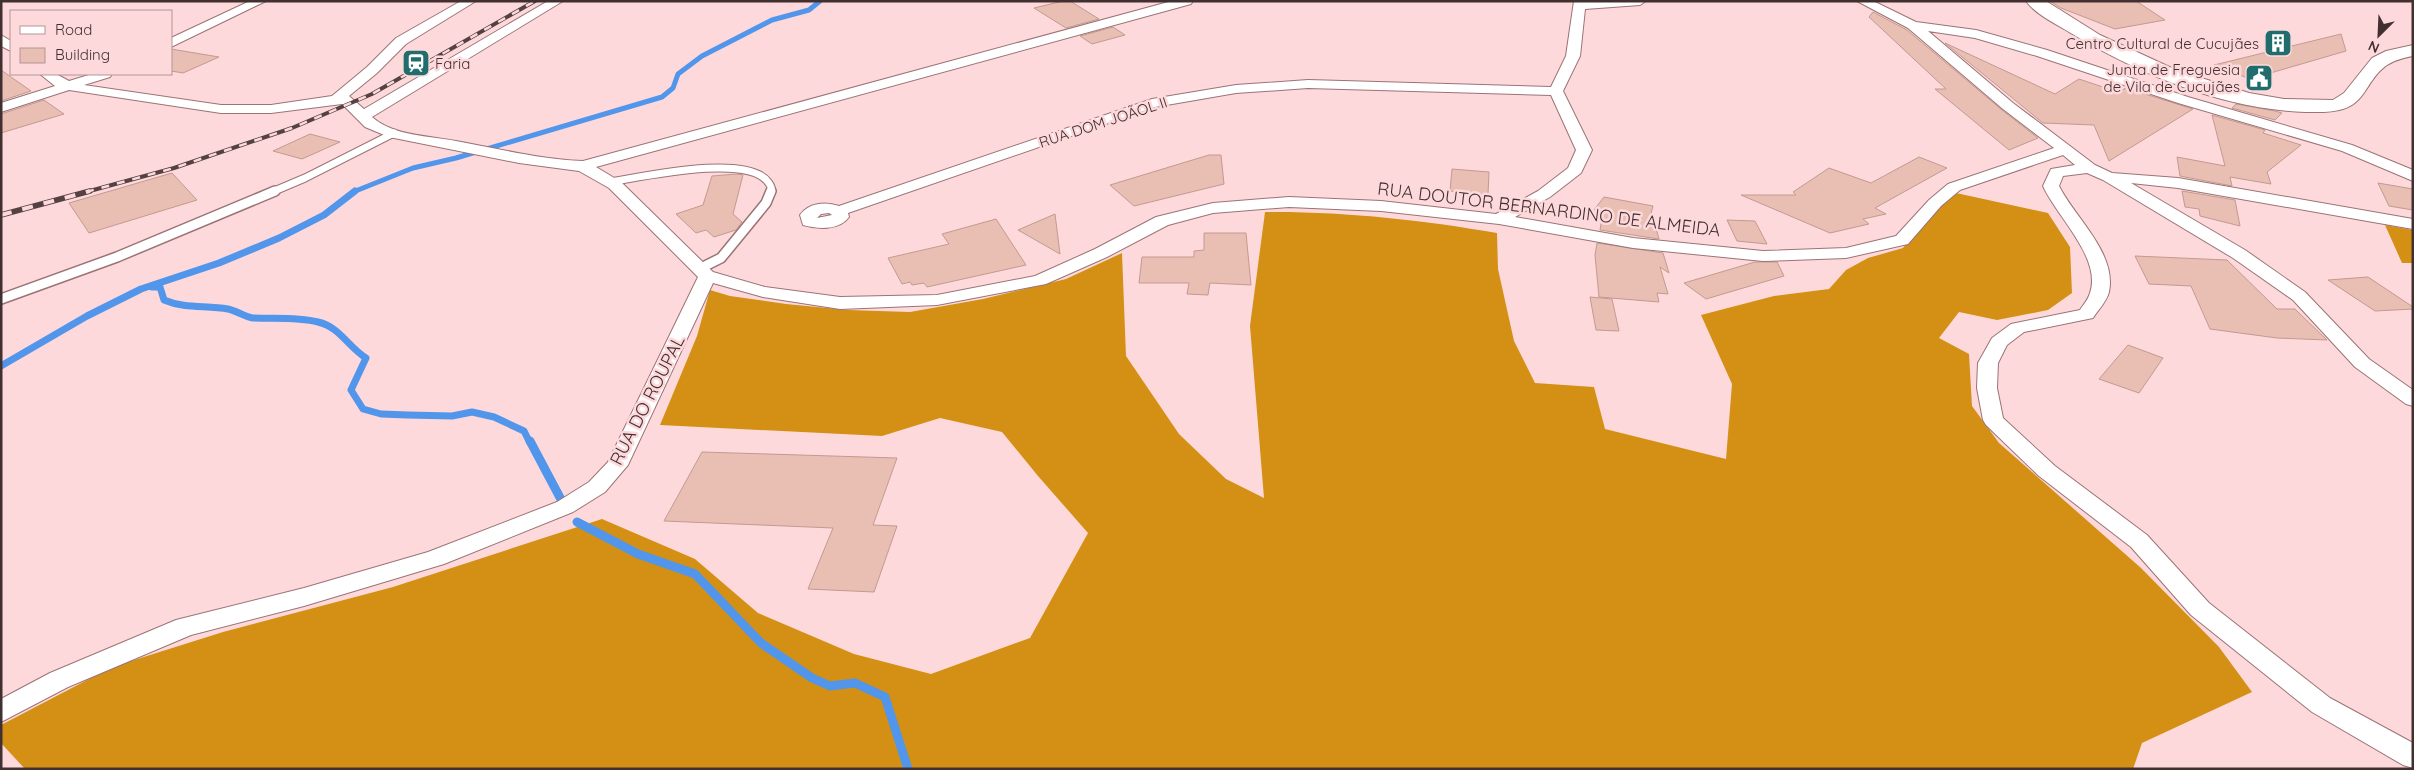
<svg xmlns="http://www.w3.org/2000/svg" width="2414" height="770" font-family="Quicksand,sans-serif">
	<style>
		.forest { fill: #d39014 }
		.lines { fill: none; stroke-linecap: round; stroke-linejoin: round }
		.stream-far2 { stroke: #5196eb; stroke-width: 5 }
		.stream-far1 { stroke: #5196eb; stroke-width: 7 }
		.stream { stroke: #5196eb; stroke-width: 9 }
		.building { fill: #e9bfb4; stroke: #c39a90 }
		.service-far1-casing { stroke: #9b7375; stroke-width: 9 }
		.service-casing { stroke: #9b7375; stroke-width: 12 }
		.minor-casing { stroke: #9b7375; stroke-width: 2 }
		.secondary-casing { stroke: #9b7375; stroke-width: 2 }
		.service-far1 { stroke: #fff; stroke-width: 7 }
		.service { stroke: #fff; stroke-width: 9 }
		.minor { fill: #fff; fill-rule: evenodd }
		.secondary { fill: #fff; fill-rule: evenodd }
		.rail-far1-casing { stroke: #554142; stroke-width: 4 }
		.rail-casing { stroke: #554142; stroke-width: 5.5 }
		.rail-far1 { stroke: #fed9db; stroke-width: 2.5; stroke-dasharray: 8; stroke-linecap: butt }
		.rail { stroke: #fed9db; stroke-width: 4; stroke-dasharray: 11; stroke-linecap: butt }
		.labels { text-anchor: middle; dominant-baseline: central; stroke-width: 5; stroke-linejoin: round; paint-order: stroke }
		.far-poi-label { font-size: 15px; fill: #423031; stroke: #fed9db; text-anchor: end }
		.far-street-label { font-size: 15px; fill: #423031; stroke: #fed9db }
		.street-label { font-size: 18px; fill: #423031; stroke: #fed9db }
	</style>
	<rect width="100%" height="100%" fill="#fed9db"/>
	<g class="forest">
		<path d="M1956,193l92,20 22,34 2,46 -24,17 -51,10 -38,-8 -20,26 30,16 3,52 27,37 142,125 78,79 33,45 -110,51 -9,26h-2108l-24,-26v-18l111,-58 111,-35 170,-45 209,-68 93,40 63,54 96,41 77,20 99,-36 58,-105 -50,-57 -36,-44 -62,-14 -58,18 -222,-11 37,-89 13,-46 20,6 56,8 62,6 62,2 73,-13 83,-20 56,-26 4,103 53,78 47,45 38,19 -14,-172 15,-114c75,-1 159,8 232,21l1,36 16,72 21,42 59,4 11,42 121,30 6,-75 -31,-69 73,-19 55,-7 17,-19 22,-12 35,-10 11,-16 28,-28z"/>
		<path d="M2385,225l28,5v33h-11z"/>
	</g>
	<g class="lines">
		<path class="stream-far2" d="M353,192l60,-24 43,-10 206,-61 11,-9 5,-14 24,-18 70,-36 37,-10 11,-9"/>
		<g class="stream-far1">
			<path d="M152,287h8l4,13c21,9 42,5 64,9 9,2 17,8 25,9 21,1 44,-1 65,4 22,5 30,25 48,36l-15,32 12,19 18,5 27,1 44,1 20,-4 22,5 30,14 6,12"/>
			<path d="M1,366l86,-50 54,-27 78,-26 60,-25 45,-23 31,-24"/>
		</g>
		<g class="stream">
			<path d="M530,441l35,66"/>
			<path d="M577,522l61,32 57,20 66,69 51,35 18,8 25,-3 30,14 23,72"/>
		</g>
	</g>
	<g class="building">
		<path d="M1063,1h7l29,18 -33,9 -32,-20z"/>
		<path d="M2050,1h86l29,19 -50,9 -54,-21z"/>
		<path d="M1873,12l34,18 95,80 36,28 -29,12 -74,-61h11l-77,-72z"/>
		<path d="M1113,27l12,8 -33,9 -12,-8z"/>
		<path d="M2341,34l5,17 -96,28 -36,-14z"/>
		<path d="M1945,43l110,51 24,-15 39,13 8,-4 67,21 -84,52 -15,-36 -51,-2z"/>
		<path d="M171,49l48,8 -36,16 -12,-2z"/>
		<path d="M1,70l30,21 -30,10z"/>
		<path d="M44,100l20,14 -63,19v-19z"/>
		<path d="M2236,104l39,7 7,2 -7,7 -43,-12z"/>
		<path d="M2212,115l53,15 -2,3 38,12 -34,27 4,12 -41,-7 2,9 -52,-10 -3,-19 48,9z"/>
		<path d="M310,134l30,8 -38,17 -29,-8z"/>
		<path d="M1209,155h12l3,29 -90,22 -24,-21z"/>
		<path d="M1919,157l28,11 -72,40 11,6 -23,5 6,5 -39,9 -89,-38h55l-3,-3 36,-24 42,15z"/>
		<path d="M1452,169l37,3 -1,23 -38,-4z"/>
		<path d="M172,173l25,27 -108,33 -20,-30z"/>
		<path d="M737,174l6,1 -10,39 9,8 -6,8 -22,7 -8,-7 -10,3 -20,-19 27,-9 9,-29z"/>
		<path d="M2378,183l35,6v21l-24,-4z"/>
		<path d="M2182,191l53,9 5,26 -40,-10 -1,-7 -14,-2z"/>
		<path d="M1604,197l49,9 -3,11h3l6,22 -59,-9 2,-12 -12,-3z"/>
		<path d="M1055,214l5,40 -42,-24z"/>
		<path d="M996,219l30,46 -99,22 -3,-4 -12,2 -2,-3 -8,2 -14,-26 61,-14 -7,-10z"/>
		<path d="M1727,220l28,1 12,23 -30,-3z"/>
		<path d="M1204,233h42l5,52 -41,-2 -2,12 -21,-1 2,-11h-50l3,-26h52v-6l10,-1z"/>
		<path d="M1597,243l66,10 6,20 -9,-6 8,27 -11,-1 2,9 -60,-5 -4,-42z"/>
		<path d="M2135,256l92,4 50,49h18l32,31 -50,-2 -67,-9 -19,-43 -42,-2z"/>
		<path d="M1755,262h22l7,14 -78,23 -22,-16z"/>
		<path d="M2368,277l45,30v2l-38,2 -47,-31z"/>
		<path d="M1590,297l22,2 7,32 -23,-1z"/>
		<path d="M2128,345l35,13 -24,35 -40,-14z"/>
		<path d="M702,452l195,6 -24,67 24,1 -23,66 -66,-3 25,-61 -169,-7z"/>
	</g>
	<g class="lines">
		<defs>
			<g id="service-far1">
				<path d="M610,182c32,-5 137,-29 158,0 3,4 4,6 3,10"/>
				<path d="M272,192l33,-14 89,-45"/>
			</g>
			<g id="service">
				<path d="M699,269l22,-11 45,-55 5,-12"/>
				<path d="M1,299l116,-42 158,-66"/>
			</g>
			<g id="minor">
				<path d="M250,1h16l-95,46v-9z"/>
				<path d="M461,1h15l-70,43 -29,29 -28,23 15,13 184,-108h15l-191,116c21,19 58,19 84,24 43,8 84,18 127,20l589,-160h21l-2,3 -595,163 25,15 92,90 52,15 75,10 97,-2 98,-19 60,-27 61,-32 57,-14 76,-6 92,4 115,13 42,-23 30,-23 8,-18 -25,-55 -243,-7 -72,5 -81,14 -307,106 1,4c-10,14 -32,12 -46,8l-3,-10c8,-12 25,-14 39,-9l313,-107 84,-14 72,-5 243,7 15,-31 8,-55h72l-6,4 -55,4 -5,47 -17,35 29,59 -11,23 -31,24 -35,20 118,21 130,13 83,-3 50,-12 33,-36 19,-16 106,-36 -51,-39 -95,-81 -51,-27h16l43,21 60,8 71,20 141,47 164,48 61,25v11l-71,-30 -164,-48 -141,-47 -62,-18 -47,-7 85,72 82,62 17,8 66,5 235,41v10l-235,-41 -47,-5 114,67 60,42 64,67 44,31v16l-7,-2 -51,-37 -62,-67 -60,-42 -130,-78 -16,-7 -24,3 -4,10c16,32 58,67 50,106 -2,9 -11,18 -16,26l-69,14 -17,13 -9,18 -1,25 6,30 52,48 92,69 62,68 121,95 83,45v25l-10,-3 -91,-53 -121,-97 -60,-68 -92,-71 -53,-51 -3,-5 -6,-32 1,-25 14,-25 19,-14 69,-14c3,-5 8,-10 10,-17 12,-35 -33,-76 -47,-107l8,-17 24,-4 -12,-10 -103,35 -19,16 -33,38 -62,14 -83,3 -130,-13 -134,-24 -118,-13 -92,-4 -76,6 -45,12 -61,32 -61,27 -109,21 -97,4 -77,-12 -50,-14 -85,182 -23,27 -32,20 -129,52 -140,42 -113,29 -123,52 -67,35v-23l49,-26 126,-53 128,-32 124,-36 129,-50 32,-20 19,-20 90,-185 -89,-89 -30,-17 -60,-8 -130,-26 -24,-10 -23,-23 -71,9h-50l-152,-23 -68,22v-9l54,-17 -15,-12h16l13,7 23,-7h20l-2,3 -26,8 137,20h50l61,-9 35,-29 29,-29zM829,213l3,2 -15,3 4,-4z"/>
				<path d="M1,35l10,6v10l-10,-5z"/>
			</g>
			<path id="secondary" d="M2026,1h20l54,34 76,35 73,23 35,6 49,1 11,-7 28,-35 14,-7 27,-6v11c-11,2 -23,5 -31,13 -15,13 -18,34 -39,40 -12,4 -25,3 -38,3 -83,-3 -166,-38 -236,-80 -13,-8 -34,-18 -43,-31z"/>
		</defs>
		<use href="#service-far1" class="service-far1-casing"/>
		<use href="#service" class="service-casing"/>
		<use href="#minor" class="minor-casing"/>
		<use href="#secondary" class="secondary-casing"/>
		<use href="#service-far1" class="service-far1"/>
		<use href="#service" class="service"/>
		<use href="#minor" class="minor"/>
		<use href="#secondary" class="secondary"/>
		<defs>
			<path id="rail-far1" d="M86,192l88,-24 118,-40 80,-34 163,-93"/>
			<path id="rail" d="M1,215l89,-24"/>
		</defs>
		<use href="#rail-far1" class="rail-far1-casing"/>
		<use href="#rail" class="rail-casing"/>
		<use href="#rail-far1" class="rail-far1"/>
		<use href="#rail" class="rail"/>
	</g>
	<defs>
		<symbol id="building-square" viewBox="-11 -11 22 22"><rect x="-9" y="-9" width="18" height="18" rx="4" fill="#216d6d" stroke="#fed9db"/><path d="M-4-6H4V6H1V3H-1V6H-4ZM-2.5-4.3h1.7v1.8h-1.7ZM.8-4.3h1.7v1.8H.8ZM-2.5-1h1.7V.8h-1.7ZM.8-1h1.7V.8H.8Z" fill="#fff"/></symbol>
		<symbol id="station-square" viewBox="-11 -11 22 22"><rect x="-9" y="-9" width="18" height="18" rx="4" fill="#216d6d" stroke="#fed9db"/><path d="M-3-6H3Q5-6 5-4V2Q5 4 3 4L4.5 6H3L1.5 4h-3L-3 6H-4.5L-3 4Q-5 4-5 2V-4Q-5-6-3-6ZM-3.5-4v3h7v-3ZM-3.5 1v1.5H-2V1ZM2 1v1.5H3.5V1Z" fill="#fff"/></symbol>
		<symbol id="civic-square" viewBox="-11 -11 22 22"><rect x="-9" y="-9" width="18" height="18" rx="4" fill="#216d6d" stroke="#fed9db"/><path d="M-.6-6.5H3V-4.5H.6V-3L4-1V1h2V6H-6V1h2V-1L-.6-3ZM-1.2 2.5V6h2.4V2.5Z" fill="#fff"/></symbol>
	</defs>
	<g fill-rule="evenodd">
		<use href="#building-square" x="2262" y="27" width="32" height="32"/>
		<use href="#station-square" x="400" y="47" width="32" height="32"/>
		<use href="#civic-square" x="2243" y="62" width="32" height="32"/>
	</g>
	<g class="labels">
		<g class="far-poi-label">
			<text x="2259" y="43">Centro Cultural de Cucujães</text>
			<text x="435" y="63" text-anchor="start">Faria</text>
			<text x="2240" y="69">Junta de Freguesia<tspan x="2240" dy="17">de Vila de Cucujães</tspan></text>
		</g>
		<g class="far-street-label">
			<text transform="translate(1103 122) rotate(-18)">RUA DOM JOÃOL II</text>
		</g>
		<g class="street-label">
			<text transform="translate(1549 209) rotate(7)">RUA DOUTOR BERNARDINO DE ALMEIDA</text>
			<text transform="translate(647 400) rotate(-63)">RUA DO ROUPAL</text>
		</g>
	</g>
	<rect width="2414" height="770" fill="none" stroke="#423031" stroke-width="5"/>
	<rect x="10" y="10" width="162" height="65" fill="#fed9db" stroke="#b39597"/>
	<rect x="20" y="26" width="25" height="8" fill="#ffffff" stroke="#b39597"/>
	<text x="55" y="35" font-size="15" fill="#423031">Road</text>
	<rect x="20" y="48" width="25" height="15" fill="#e9bfb4" stroke="#b39597"/>
	<text x="55" y="60" font-size="15" fill="#423031">Building</text>
	<g transform="translate(2379 35) rotate(204)" stroke="#fed9db" stroke-width="4" paint-order="stroke">
	<path d="M0-4L9 19L0 12L-9 19Z" fill="#423031"/>
	<text y="-8" font-size="14" font-weight="bold" text-anchor="middle" fill="#423031">N</text>
	</g>
</svg>
